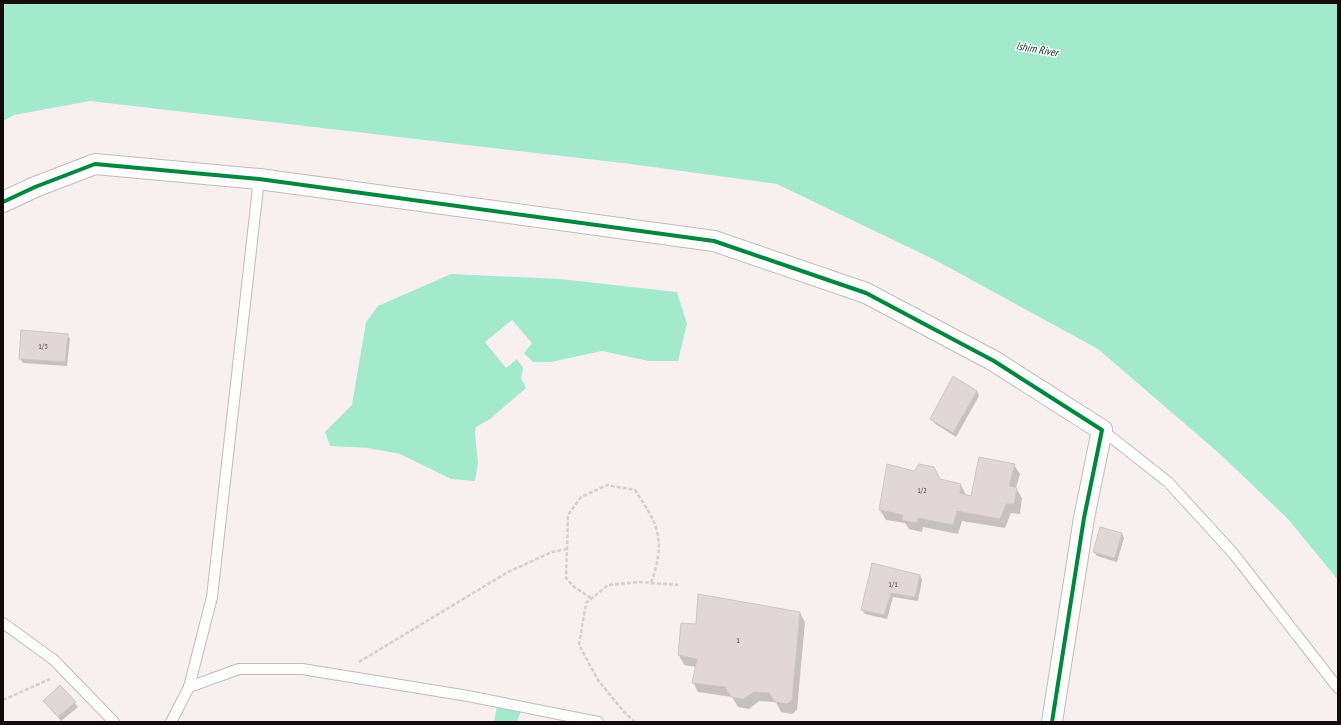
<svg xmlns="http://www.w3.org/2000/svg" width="1341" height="725" font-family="'PT Sans Narrow',sans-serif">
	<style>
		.water { fill: #a3eacc }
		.shadow { fill: #0003 }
		.building { fill: #e2d7d7; stroke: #cfc5c5 }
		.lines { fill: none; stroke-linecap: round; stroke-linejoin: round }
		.lane-casing { stroke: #c4baba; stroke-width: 12 }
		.street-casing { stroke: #c4baba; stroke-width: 22 }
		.path { stroke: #d3d1d1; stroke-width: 2.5; stroke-dasharray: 4 2; stroke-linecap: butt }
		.lane { stroke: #fefdfd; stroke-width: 10 }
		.street { stroke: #fefdfd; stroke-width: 20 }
		.cycleway-casing { stroke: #fdfdfd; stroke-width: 6 }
		.cycleway { stroke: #00873e; stroke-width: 4 }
		.labels { text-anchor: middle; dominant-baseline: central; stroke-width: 3; stroke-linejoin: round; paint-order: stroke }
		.number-label { font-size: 8px; fill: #4c4041 }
		.water-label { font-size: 11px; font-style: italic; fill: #033424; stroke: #fdfdfd }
	</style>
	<rect width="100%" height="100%" fill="#f8f0f0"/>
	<g class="water">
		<path d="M3,3h1335v577l-50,-61 -68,-65 -122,-105 -161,-88 -160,-77 -146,-20 -541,-63 -76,14 -11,6z"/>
		<path d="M451,274l109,5 117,13 10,32 -9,37h-29l-47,-10 -51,11h-18l-9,-9 8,-10 -20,-23 -27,22 21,26 11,-9 6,9 -2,10 5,10 -36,31 -14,8 -1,6 3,30 -3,18 -24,-2 -51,-25 -32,-6 -38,-2 -5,-14 27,-27 14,-83 12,-16z"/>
		<path d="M497,705l24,6 -4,11h-23z"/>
	</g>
	<g class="shadow">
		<path d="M67,335l3,4 -3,27 -44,-3 -3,-5z"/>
		<path d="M977,391l2,5 -23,41 -22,-14 -2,-5z"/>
		<path d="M1014,465l6,9 -4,14 6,10 -2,16 -9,-1 -6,15 -43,-7 -4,13 -35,-7 -1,5 -13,-3 -4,-6 -19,-3 -6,-10 60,-30 21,5 5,10 6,2z"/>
		<path d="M1122,534l2,4 -7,24 -20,-6 -3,-4z"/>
		<path d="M920,575l2,5 -4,21 -25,-4 -6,22 -22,-5 -3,-4z"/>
		<path d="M800,613l5,9 -8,88 -5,4 -11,-2 -5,-10 -17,-1 -10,8 -11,-2 -6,-10 -34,-5 -5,-10 3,-15 -12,-2 -5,-10 3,-30 15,1z"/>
		<path d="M60,686l18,21 -17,14 -17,-20z"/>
	</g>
	<g class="building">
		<path d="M21,330l47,4 -3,28 -46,-3z"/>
		<path d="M953,376l24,15 -24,42 -23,-14z"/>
		<path d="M979,457l36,7 -6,22 8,2 -3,16h-8l-6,15 -43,-8 -4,14 -35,-7 -1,5 -15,-3 1,-5 -24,-5 8,-46 27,7 5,-7 15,3 6,12 21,5 -1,9 11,3z"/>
		<path d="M1100,527l22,6 -7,25 -22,-6z"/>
		<path d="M872,563l48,12 -5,22 -24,-4 -7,22 -23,-5z"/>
		<path d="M698,594l102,18 -8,88 -5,4 -12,-2 -6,-9 -15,-1 -11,7 -12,-2 -6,-10 -33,-4 5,-24 -19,-4 3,-32 15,1z"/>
		<path d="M60,685l16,17 -18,15 -15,-16z"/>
	</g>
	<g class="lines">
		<defs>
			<g id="lane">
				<path d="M1102,430l66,52 65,71 105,135"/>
				<path d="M3,623l51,37 60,62"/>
				<path d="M189,687l50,-18h63l166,27 130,26"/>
				<path d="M171,722l18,-35 23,-90 47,-418"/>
			</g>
			<path id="street" d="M3,202l32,-15 60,-23 164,15 455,62 152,52 128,68 108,69 -18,88 -32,204"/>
		</defs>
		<use href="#lane" class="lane-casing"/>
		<use href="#street" class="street-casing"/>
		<g class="path">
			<path d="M591,598l-18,-12 -7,-8 2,-63 13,-18 26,-12 28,5c24,36 31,50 16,93"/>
			<path d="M359,662l149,-90 44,-20 15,-3"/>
			<path d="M3,700l47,-21"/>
			<path d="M635,722l-11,-10 -26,-32 -19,-35 7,-42 22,-18 31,-3 39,3"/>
		</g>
		<use href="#lane" class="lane"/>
		<use href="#street" class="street"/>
		<defs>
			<path id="cycleway" d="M3,202l32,-15 60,-23 164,15 455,62 152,52 128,68 108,69 -18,88 -32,204"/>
		</defs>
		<use href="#cycleway" class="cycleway-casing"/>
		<use href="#cycleway" class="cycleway"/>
	</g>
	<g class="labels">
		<g class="number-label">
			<text x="43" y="346">1/3</text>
			<text x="922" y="490">1/2</text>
			<text x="893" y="584">1/1</text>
			<text x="738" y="640">1</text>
		</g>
		<g class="water-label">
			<text transform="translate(1037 49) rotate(10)">Ishim River</text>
		</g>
	</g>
	<rect width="1341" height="725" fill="none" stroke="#150a0b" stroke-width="8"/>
</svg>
